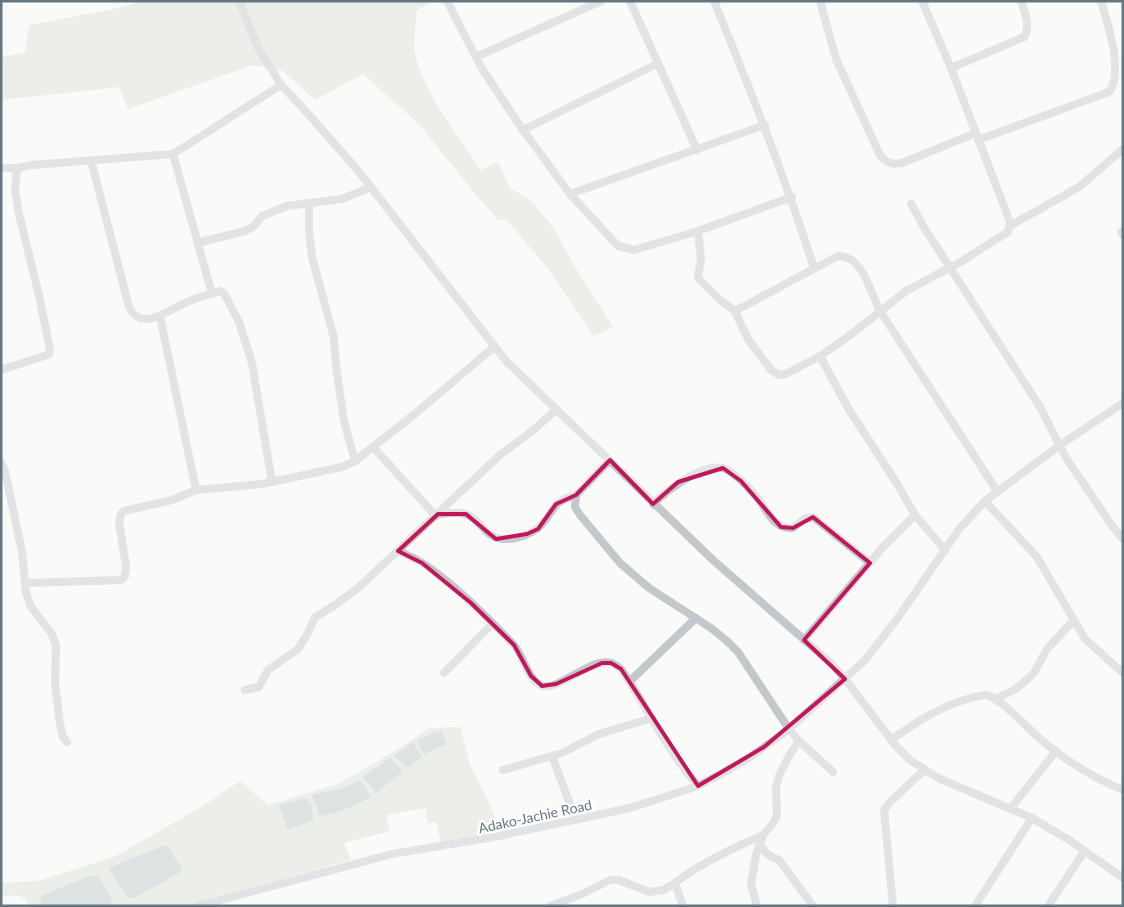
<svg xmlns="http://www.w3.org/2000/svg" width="1124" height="907" font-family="Lato,sans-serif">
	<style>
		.green { fill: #dadfd7; fill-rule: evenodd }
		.water { fill: #bbc7cb }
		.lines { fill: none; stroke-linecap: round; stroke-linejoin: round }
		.minor { stroke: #c3c8cc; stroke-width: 8 }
		.marked { fill: none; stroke: #c2185b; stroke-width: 4; stroke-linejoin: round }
		.labels { text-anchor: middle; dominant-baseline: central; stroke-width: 5; stroke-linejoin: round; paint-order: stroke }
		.street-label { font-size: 14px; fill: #657683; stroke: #fff }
	</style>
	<rect width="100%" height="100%" fill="#fafaf8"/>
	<g class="green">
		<path d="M144,1h288l-16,10c0,14 -3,30 -1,43 8,37 44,84 66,116l17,-8 12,26 19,11 25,29 19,36 40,63 -19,9 -47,-69 -41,-48 -8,1 -20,-23 -60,-74 -55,-49 -48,26 -32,-29 -30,-6 -125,44 -9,-22 -118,13v-43l24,-4 4,-28 81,-15z"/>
		<path d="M460,727l10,37 33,69 -62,10 -5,-21 -8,1 -3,-15 -39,7 4,16 -46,12 7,17 -110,30 -48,16h-85l3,-3 -71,1v2h-11c-5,-14 -15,-10 -28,-10v-13l38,-2 77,-25 87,-50 37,-25 28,24 70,-21 44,-25 48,-31zM436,732l11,12 -10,4 -19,-8zM360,780l1,23 -32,11 -9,2 9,-24 12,-3zM165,845l3,2 13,20h-71z"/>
	</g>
	<g class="water">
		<path d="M436,732h6l5,12 -22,10 -8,-11 1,-3z"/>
		<path d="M413,742l9,15 -14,11 -14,-12z"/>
		<path d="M390,758l13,13 -27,22 -13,-16z"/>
		<path d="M360,780l11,16c-14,10 -33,17 -51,20l-8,-21 29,-6z"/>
		<path d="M305,798l7,10 1,13 -26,8 -8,-24z"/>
		<path d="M165,845l3,2 13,20v5l-47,26h-6l-18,-28v-3z"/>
		<path d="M92,875l7,2 13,22 -1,5 -3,2h-68l1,-10z"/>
	</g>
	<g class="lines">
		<g class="minor">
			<path d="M239,1l19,47 23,37 22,23 57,65 146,188 207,199 119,104 13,15 51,67 14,14 28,18 94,40 37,22 54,38"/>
			<path d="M447,1l34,66 42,63 47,64 48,52 16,4 64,-19 94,-34"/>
			<path d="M630,1l67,149"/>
			<path d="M714,1c36,88 71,176 100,267"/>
			<path d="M820,1l16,58 44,96c6,8 12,10 22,8l74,-30"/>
			<path d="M476,57l125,-56"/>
			<path d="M951,68l73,-31c7,-11 1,-24 -3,-36"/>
			<path d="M523,130l134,-66"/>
			<path d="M978,140l131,-48c15,-19 -1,-68 -8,-91"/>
			<path d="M173,154l39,140"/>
			<path d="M91,160l38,147c13,25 37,4 54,-3 12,-6 24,-9 37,-13l4,2 15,29 13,41 20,119"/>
			<path d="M1,168h16l15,-3 141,-11 108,-69"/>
			<path d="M570,194l195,-69"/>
			<path d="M309,203v29l3,25 22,81 2,28 8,55 11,40"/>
			<path d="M911,204l14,25 115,178 26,51 47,69 10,12"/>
			<path d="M1010,226l69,-39 44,-38"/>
			<path d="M698,231l3,27 -3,20 22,22 15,11 13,28 23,31 8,5 7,-1 34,-18 29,-20 57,-45 56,-30 46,-29 2,-9 -3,-9 -56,-146 -29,-67"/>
			<path d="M1121,232l2,3"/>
			<path d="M197,243l48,-12 9,-5 8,-10 25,-10 55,-7 29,-12"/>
			<path d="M735,311l103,-55c7,0 12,2 17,7 14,14 17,35 27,51 38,59 77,118 115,177"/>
			<path d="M160,316l36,174"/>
			<path d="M820,356l28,52 48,74 19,33 30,35"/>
			<path d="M1,370l43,-14 5,-2 1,-4 -11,-55 -20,-81 -4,-23 2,-23"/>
			<path d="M374,448l62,68"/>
			<path d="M610,460l-34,35 -1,12 5,8 40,48 29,25 62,40 16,13 11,11 51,77 10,12 -9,13 -11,22 -3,12 1,27 -3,7 -11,13 -7,20 -5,29 6,22"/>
			<path d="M1,462l4,9 17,81 4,41 5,14 21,27 4,12 -1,38 5,40 3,13 4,5"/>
			<path d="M985,501l52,56 48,82 38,34"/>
			<path d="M653,504c14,-13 48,-41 70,-36 12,4 29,23 37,33 8,13 16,29 33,27l11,-9 9,-2 57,46"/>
			<path d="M438,514c9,0 19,-3 27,0 16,4 20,25 38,25 13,1 33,-6 41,-17 11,-15 12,-22 32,-27"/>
			<path d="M398,551c8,4 17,7 24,12 29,18 67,56 91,81 11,12 13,32 27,41 17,9 49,-28 71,-22 3,0 7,4 10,6 26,38 46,82 77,117"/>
			<path d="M26,583l95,-3 4,-4 1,-10 -7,-44 2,-8 3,-3 48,-11 24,-10 66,-6 80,-17 13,-6 61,-48 79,-67"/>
			<path d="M804,640l79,-93 32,-32"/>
			<path d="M444,673l48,-49"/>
			<path d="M629,682l67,-64"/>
			<path d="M245,690l14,-3 9,-17 30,-21 9,-14 8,-18 20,-12 23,-17 143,-134 30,-22 25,-22"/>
			<path d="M995,699l21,-10 18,-16 13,-24 26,-28"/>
			<path d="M891,740c24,-17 45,-31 73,-40 7,-2 15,-5 23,-5 19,8 35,28 51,42 25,22 54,40 85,53"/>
			<path d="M799,741l34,31"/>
			<path d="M552,756l24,64"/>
			<path d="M503,770l59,-17 37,-19 53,-16"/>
			<path d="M1011,808l45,-57"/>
			<path d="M760,845l8,10 11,5 34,46"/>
			<path d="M198,906l194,-52 102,-17 136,-29 68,-22 21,-11 30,-17 40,-29 77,-70 31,-40 63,-91 25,-27 75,-56 63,-42"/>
			<path d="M550,906l30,-11 30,-15h9l30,12 14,-2 12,-7"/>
			<path d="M683,906l-8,-23c23,-18 61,-37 88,-48"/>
			<path d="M893,906l-9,-96 5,-7 35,-33"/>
			<path d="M975,906l57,-88"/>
			<path d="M1048,906l36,-54"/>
		</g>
	</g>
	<path d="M0 0H1124V907H0ZM610,460l43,44 25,-22 45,-14 18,13 40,46 12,1 20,-11 57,46 -66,77 41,39 -81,68 -66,39 -77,-117 -10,-6h-9l-46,21 -14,2 -11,-10 -17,-31 -43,-42 -49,-40 -24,-12 40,-37h28l30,25 31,-5 11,-5 18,-25 20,-9z" fill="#fafaf8" fill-opacity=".55" fill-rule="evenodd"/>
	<path class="marked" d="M610,460l43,44 25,-22 45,-14 18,13 40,46 12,1 20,-11 57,46 -66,77 41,39 -81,68 -66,39 -77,-117 -10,-6h-9l-46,21 -14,2 -11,-10 -17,-31 -43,-42 -49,-40 -24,-12 40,-37h28l30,25 31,-5 11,-5 18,-25 20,-9z"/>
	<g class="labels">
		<g class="street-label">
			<text transform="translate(535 816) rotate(-12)">Adako-Jachie Road</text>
		</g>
	</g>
	<rect width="1124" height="907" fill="none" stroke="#657683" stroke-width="5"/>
</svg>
